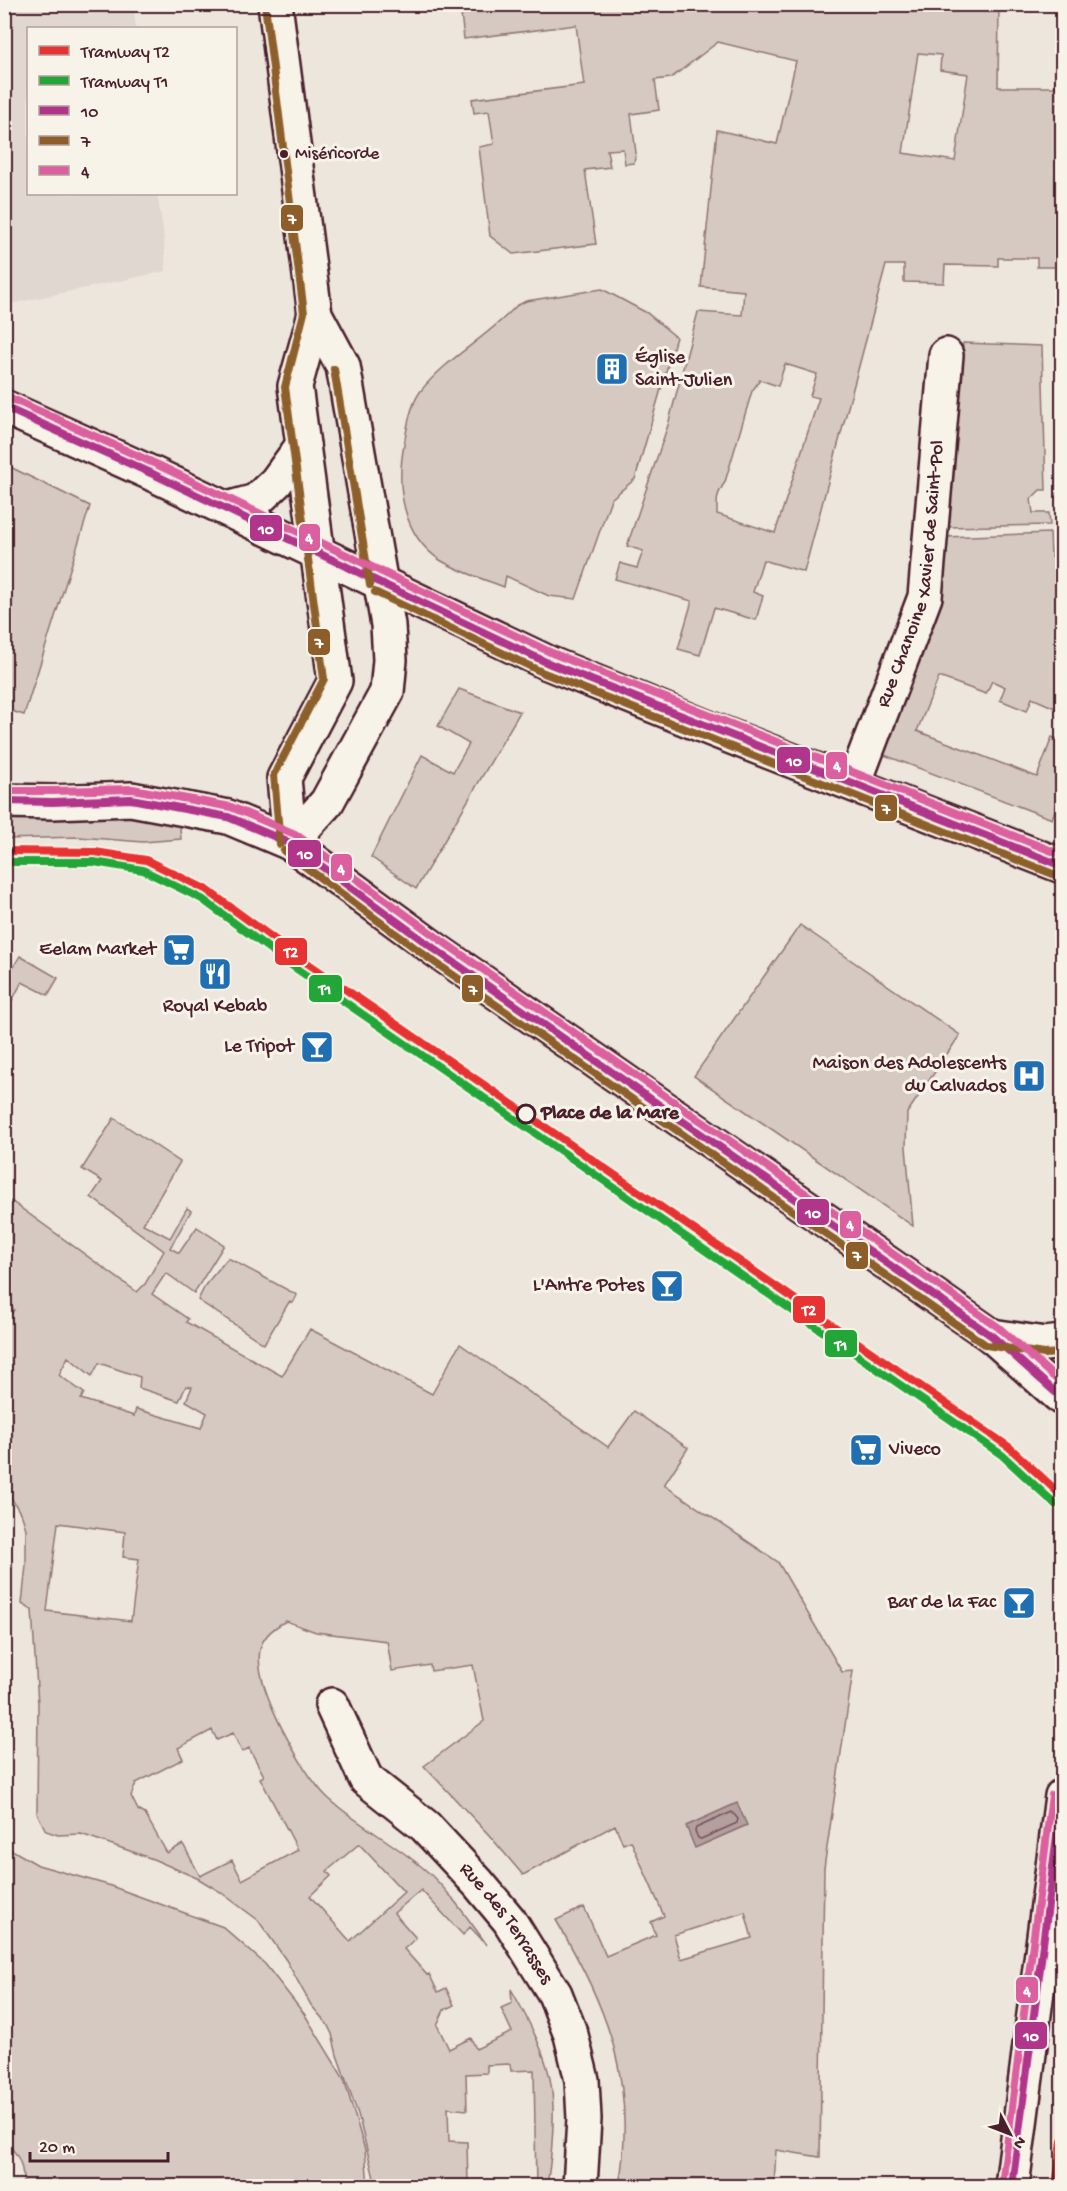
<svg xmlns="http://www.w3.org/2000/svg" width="1067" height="2191" font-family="'Gochi Hand',sans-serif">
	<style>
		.built { fill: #e0d7d0 }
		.green { fill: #d5c9c2; stroke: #907476; stroke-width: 1.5; fill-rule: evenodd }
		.water { fill: #b39f9d; stroke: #896c6f; stroke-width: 1.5 }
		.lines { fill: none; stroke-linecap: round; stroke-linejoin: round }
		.shore { stroke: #745259; stroke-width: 1.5 }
		.street-casing { stroke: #4a1f2b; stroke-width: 38 }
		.secondary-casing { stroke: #4a1f2b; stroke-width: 38 }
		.street { stroke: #f7f3e8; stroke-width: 33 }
		.secondary { stroke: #f7f3e8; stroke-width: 33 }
		.bus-1-casing { stroke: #f7f3e8; stroke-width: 12 }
		.bus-2-casing { stroke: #f7f3e8; stroke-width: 12 }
		.bus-3-casing { stroke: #f7f3e8; stroke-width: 12 }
		.bus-1 { stroke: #b0358b; stroke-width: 8 }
		.bus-2 { stroke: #8d5e2a; stroke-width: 8 }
		.bus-3 { stroke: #dc5f9f; stroke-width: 8 }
		.tram-1-casing { stroke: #f7f3e8; stroke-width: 12 }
		.tram-2-casing { stroke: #f7f3e8; stroke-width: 12 }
		.tram-1 { stroke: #e73331; stroke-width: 8 }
		.tram-2 { stroke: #23a638; stroke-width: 8 }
		.bus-dot { fill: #4a1f2b; stroke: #f7f3e8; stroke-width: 2 }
		.stop-dot { fill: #f7f3e8; stroke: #4a1f2b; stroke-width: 3 }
		.labels { text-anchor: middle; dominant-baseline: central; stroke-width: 6; stroke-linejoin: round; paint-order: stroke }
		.bus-label { font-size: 18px; fill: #4a1f2b; stroke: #f7f3e8; text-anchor: start }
		.poi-label { font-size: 20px; fill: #4a1f2b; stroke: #f7f3e8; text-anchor: end }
		.street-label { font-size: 20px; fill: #4a1f2b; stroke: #f7f3e8 }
		.stop-label { font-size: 20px; font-weight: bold; fill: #4a1f2b; stroke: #f7f3e8; text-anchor: start }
		.line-badge { stroke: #f7f3e8; stroke-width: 2 }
		.badge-label { font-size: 16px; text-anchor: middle; font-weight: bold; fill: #fff }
	</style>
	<rect width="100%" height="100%" fill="#ece6dd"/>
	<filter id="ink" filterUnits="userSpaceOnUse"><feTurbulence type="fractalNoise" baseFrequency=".0167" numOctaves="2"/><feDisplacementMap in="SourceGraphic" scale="12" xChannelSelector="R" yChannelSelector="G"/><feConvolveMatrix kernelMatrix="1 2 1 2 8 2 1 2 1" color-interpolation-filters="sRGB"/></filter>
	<g filter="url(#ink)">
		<path class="built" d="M4,5h129l3,23h-108v166h129l6,35 3,42 -161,34z"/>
		<g class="green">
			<path d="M874,5l40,7 1,-7h84l-1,82h57l1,-82h6v183l-6,1v44l6,1v8l-2,1 -1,24h-22v-9h-39v8l-53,-1 -1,18 -40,-1v-17h-18l-82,307 -41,-12 -10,32 10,4 -7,24 -42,-12 -14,47 -22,-6 14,-48 -77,-22 5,-16 17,5 6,-17 -16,-5 41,-121 30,-113 44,3 2,-24 -43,-4 16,-157 60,14 19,-83 -78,-19 -47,36 -16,2 4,30 -28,4 5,39 -2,10 -9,1 -2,-15 -16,1 3,17 -25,3 11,74 -83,10 -23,-18 -11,-89 15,-3 -5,-33 -15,2 -2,-14 112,-14 -8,-60 -112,14 -4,-34zM918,53l23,2 -1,15 28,4 -13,87 -52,-8zM785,364l32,10 -7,22 9,2 -44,135 -58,-19c0,-16 -1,-18 8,-32l27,-91 8,-11 18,6z"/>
			<path d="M602,289l45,24 29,24 -41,142 -24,20 -35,100 -27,-3 -43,-20 -2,11c-21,-8 -44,-15 -64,-27 -38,-25 -44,-74 -36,-115 3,-17 6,-39 16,-53 26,-34 67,-54 96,-86l10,-5z"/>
			<path d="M963,343l79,3 4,144h-6l-9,9 2,14h16l1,12 -105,2z"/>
			<path d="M4,464l86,42 -66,209 -19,-6z"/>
			<path d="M1050,533l1,24h11v154l-30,-13 -5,13 -27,-11 5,-13 -13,-6 -6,13 -47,-17 -22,54 120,46 15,-40 10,4v48l-10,30 -173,-66 65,-216z"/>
			<path d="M459,689l61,23 -104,177 -45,-32 51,-102 31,17 16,-28 -31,-18z"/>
			<path d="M4,811l175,8 2,20 -38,3 -64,-5 -74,2z"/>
			<path d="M800,925l160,110 -53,78 -1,34 7,79 -219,-150z"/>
			<path d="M20,956l38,22 -10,17 -26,-13 -17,32v-33z"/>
			<path d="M114,1118l66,44 -37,62 27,14 17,-30 4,3 -21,37 9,5 18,-26 27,18 -30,48 -28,-20 -14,21 36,25 -2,3 96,54 28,-47 122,65 28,-50 148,103 26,-36 54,37 -24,37 114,77 64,110 11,-1 -29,197 -4,289 -44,-7 -2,36h-155c18,-105 -11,-177 -63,-266l28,-13 22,49 50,-21 -5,-13 13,-6 -33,-75 -8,3 -8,-19 -92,50 -34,-40 -65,-69 60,-45 -11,-56 -42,6 -1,-6 -38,6 -5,-30 -71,-9 -30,-11c-11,6 -24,15 -26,29 -7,35 42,123 67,147 31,29 72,48 103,77 22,21 39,46 57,71l-17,-18 -7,8 -42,-45 -27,23 22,25 -12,11 23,26 2,-1 9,18 8,-4 8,17 -10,5 -7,15 12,24 22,-11 5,11 36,-17 -11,-24 11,-5 -1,-14c15,26 35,64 40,95 5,33 1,69 -4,102h-11l-2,-116 -23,1 -1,-7 -23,1v8l-21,1 1,36 -19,-2 1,33 18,1 1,44h-92l-18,-72 -21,-59 -5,-21 -5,-10 -16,-19 -25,-45 -28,-40 -39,-29 -20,-12 -46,-20 -72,-25 -23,1 -12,-4 -9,-18 1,-109 -6,-94 -10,-6 4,-39v-36l-4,-13 -17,-29v-166l9,-11 -9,-9 -1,-92 7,-8 126,91 8,-8 19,-33 -73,-54 11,-16 -20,-12zM68,1357l24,19 7,-13 41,14 -1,11 40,13 7,-15 6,1 -6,14 21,12 -6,15 -65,-19 -2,7 -53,-17 3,-6 -25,-18zM58,1523l67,9 -2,25 16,2 -8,62 -84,-10zM212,1730l5,10 16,-7 9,19 7,-4 15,28 -4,2 38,72 -56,30 -10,-20 -32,16 -17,-32 -16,9 -22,-39 -7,-4 -7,-14 5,-13 47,-24 -5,-11zM359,1844l45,48 -54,49 -40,-45 21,-20 -4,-5zM745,1912l7,26 -71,21 -7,-24z"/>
			<path d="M228,1258l69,37 -4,8 -4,-1 -25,42 -66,-44 8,-16z"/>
			<path d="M5,1846l33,19 70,20 115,42 42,37 40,51 39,64 21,71 3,36h-345c1,-18 -3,-33 -18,-43z"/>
		</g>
		<path class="water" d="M737,1803l10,22 -52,23 -9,-22z"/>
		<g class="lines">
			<path class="shore" d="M732,1812l6,7 -1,4 -36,16 -3,-1 -3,-7 1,-3z"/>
			<defs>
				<g id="street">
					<path id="s1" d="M854,784l71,-187 21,-242"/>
					<path id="s2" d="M332,1705l34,74 59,47 53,57 31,37 46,74 16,41 11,45 2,39 -4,67"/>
				</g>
				<g id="secondary">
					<path d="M275,4l40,310 28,52 45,259 2,35 -3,32 -60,110 -37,41"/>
					<path d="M4,407l149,67 395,189 163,66 351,137"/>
					<path d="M227,509l29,-8 20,-19 27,-37"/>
					<path d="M4,801l49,1 78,-3 97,18 62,26 146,107 556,386 70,62"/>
					<path d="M290,843l-6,-65 51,-97 -40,-295 20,-72"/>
					<path d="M992,1336l53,8 17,-2"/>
					<path d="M1012,2186l50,-390"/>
				</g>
			</defs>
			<use href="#street" class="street-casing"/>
			<use href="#secondary" class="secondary-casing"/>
			<use href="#street" class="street"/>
			<use href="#secondary" class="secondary"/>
			<defs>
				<g id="bus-1">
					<path d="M4,407l149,67 395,189 514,203"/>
					<path d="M4,801l49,1 78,-3 97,18 62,26 146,107 556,386 70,62"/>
					<path d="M1012,2186l50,-390"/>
				</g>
				<g id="bus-2">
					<path d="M265,5l39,308 -19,74 39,292 -50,96 6,69"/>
					<path d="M334,369l36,216"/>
					<path d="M375,592l169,81 514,203"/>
					<path d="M284,851l146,108 556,386 58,9 18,-1"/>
				</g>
				<g id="bus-3">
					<path d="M8,397l150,68 394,188 510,202"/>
					<path d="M4,791h49l80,-2 98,18 64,27 147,107 556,386 64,57"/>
					<path d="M1002,2185l50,-390"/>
				</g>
			</defs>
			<use href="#bus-1" class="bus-1-casing"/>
			<use href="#bus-2" class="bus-2-casing"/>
			<use href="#bus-3" class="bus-3-casing"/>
			<use href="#bus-1" class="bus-1"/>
			<use href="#bus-2" class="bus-2"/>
			<use href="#bus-3" class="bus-3"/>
			<defs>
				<g id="tram-1">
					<path d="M4,851l91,1 51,8 61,30 93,68 709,489 53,49"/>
					<path d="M1056,2186l6,-45"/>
				</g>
				<path id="tram-2" d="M4,862h90l49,8 59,29 92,68 708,488 53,49"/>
			</defs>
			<use href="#tram-1" class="tram-1-casing"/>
			<use href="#tram-2" class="tram-2-casing"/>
			<use href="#tram-1" class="tram-1"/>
			<use href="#tram-2" class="tram-2"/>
		</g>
	</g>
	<defs>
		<symbol id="building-square" viewBox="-11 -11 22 22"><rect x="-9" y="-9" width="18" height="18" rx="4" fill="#1f6fb2" stroke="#f7f3e8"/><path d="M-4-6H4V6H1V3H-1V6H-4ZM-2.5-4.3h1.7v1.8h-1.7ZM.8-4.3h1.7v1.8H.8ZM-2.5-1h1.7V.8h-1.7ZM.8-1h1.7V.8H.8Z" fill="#fff"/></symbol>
		<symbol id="supermarket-square" viewBox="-11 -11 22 22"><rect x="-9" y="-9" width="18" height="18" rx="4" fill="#1f6fb2" stroke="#f7f3e8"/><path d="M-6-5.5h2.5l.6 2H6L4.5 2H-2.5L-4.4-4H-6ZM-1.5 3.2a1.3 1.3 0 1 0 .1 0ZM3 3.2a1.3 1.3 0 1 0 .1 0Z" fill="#fff"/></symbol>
		<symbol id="restaurant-square" viewBox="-11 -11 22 22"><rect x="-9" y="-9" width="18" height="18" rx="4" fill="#1f6fb2" stroke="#f7f3e8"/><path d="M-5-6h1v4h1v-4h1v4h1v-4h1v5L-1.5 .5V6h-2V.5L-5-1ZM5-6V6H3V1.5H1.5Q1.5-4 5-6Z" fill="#fff"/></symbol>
		<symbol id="bar-square" viewBox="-11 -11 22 22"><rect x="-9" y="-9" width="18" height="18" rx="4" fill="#1f6fb2" stroke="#f7f3e8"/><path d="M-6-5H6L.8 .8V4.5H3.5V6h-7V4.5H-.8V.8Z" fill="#fff"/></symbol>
		<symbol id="hospital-square" viewBox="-11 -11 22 22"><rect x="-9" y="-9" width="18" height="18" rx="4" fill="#1f6fb2" stroke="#f7f3e8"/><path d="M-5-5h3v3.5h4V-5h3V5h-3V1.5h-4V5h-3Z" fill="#fff"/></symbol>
	</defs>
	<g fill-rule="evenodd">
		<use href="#building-square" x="593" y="350" width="38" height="38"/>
		<use href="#supermarket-square" x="160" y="931" width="38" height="38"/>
		<use href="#restaurant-square" x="196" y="955" width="38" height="38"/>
		<use href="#bar-square" x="298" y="1028" width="38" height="38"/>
		<use href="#hospital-square" x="1010" y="1057" width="38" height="38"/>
		<use href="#bar-square" x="648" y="1267" width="38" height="38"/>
		<use href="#supermarket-square" x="847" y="1431" width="38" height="38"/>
		<use href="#bar-square" x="1000" y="1584" width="38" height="38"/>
	</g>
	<circle class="bus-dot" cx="284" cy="154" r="5"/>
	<circle class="stop-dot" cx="526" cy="1114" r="9"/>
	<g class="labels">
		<g class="bus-label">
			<text x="295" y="154">Miséricorde</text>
		</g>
		<g class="poi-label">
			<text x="635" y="358" text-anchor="start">Église<tspan x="635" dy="23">Saint-Julien</tspan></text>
			<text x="156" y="950">Eelam Market</text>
			<text x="215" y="1007" text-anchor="middle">Royal Kebab</text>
			<text x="294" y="1047">Le Tripot</text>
			<text x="1006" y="1064">Maison des Adolescents<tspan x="1006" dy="23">du Calvados</tspan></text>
			<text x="644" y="1286">L'Antre Potes</text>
			<text x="889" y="1450" text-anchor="start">Viveco</text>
			<text x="996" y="1603">Bar de la Fac</text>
		</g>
		<g class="street-label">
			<text stroke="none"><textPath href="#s1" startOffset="220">Rue Chanoine Xavier de Saint-Pol</textPath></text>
			<text stroke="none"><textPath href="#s2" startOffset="284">Rue des Terrasses</textPath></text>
		</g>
		<g class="stop-label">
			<text x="541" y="1114">Place de la Mare</text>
		</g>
	</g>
	<g class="line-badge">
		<rect x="280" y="204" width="24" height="28" rx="6" fill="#8d5e2a"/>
		<rect x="249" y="514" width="34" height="28" rx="6" fill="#b0358b"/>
		<rect x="298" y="523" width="23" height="29" rx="6" fill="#dc5f9f"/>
		<rect x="307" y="628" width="24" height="28" rx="6" fill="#8d5e2a"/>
		<rect x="776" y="746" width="35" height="28" rx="6" fill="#b0358b"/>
		<rect x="825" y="751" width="23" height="29" rx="6" fill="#dc5f9f"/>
		<rect x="874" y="794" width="24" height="28" rx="6" fill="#8d5e2a"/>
		<rect x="287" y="839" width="35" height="29" rx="6" fill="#b0358b"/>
		<rect x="330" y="853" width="23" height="29" rx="6" fill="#dc5f9f"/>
		<rect x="274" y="937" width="34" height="29" rx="6" fill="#e73331"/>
		<rect x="308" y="974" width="35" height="29" rx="6" fill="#23a638"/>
		<rect x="461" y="974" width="23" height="29" rx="6" fill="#8d5e2a"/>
		<rect x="796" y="1198" width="34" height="28" rx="6" fill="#b0358b"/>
		<rect x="839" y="1210" width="23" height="29" rx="6" fill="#dc5f9f"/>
		<rect x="845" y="1241" width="24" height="29" rx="6" fill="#8d5e2a"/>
		<rect x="792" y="1295" width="34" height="29" rx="6" fill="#e73331"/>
		<rect x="824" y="1329" width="34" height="29" rx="6" fill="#23a638"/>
		<rect x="1015" y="1976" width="24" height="28" rx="6" fill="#dc5f9f"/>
		<rect x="1014" y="2021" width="34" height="29" rx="6" fill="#b0358b"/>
	</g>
	<g class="badge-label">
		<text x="292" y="224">7</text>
		<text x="266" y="534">10</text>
		<text x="309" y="543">4</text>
		<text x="319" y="648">7</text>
		<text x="794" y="766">10</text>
		<text x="837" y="771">4</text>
		<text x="886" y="814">7</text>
		<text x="305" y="859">10</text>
		<text x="341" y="874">4</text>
		<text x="291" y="957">T2</text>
		<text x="325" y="994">T1</text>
		<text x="473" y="995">7</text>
		<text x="813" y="1218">10</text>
		<text x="850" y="1230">4</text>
		<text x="857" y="1261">7</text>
		<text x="809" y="1315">T2</text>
		<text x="841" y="1350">T1</text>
		<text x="1027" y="1996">4</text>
		<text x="1031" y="2041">10</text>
	</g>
	<rect width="1067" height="2191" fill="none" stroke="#f7f3e8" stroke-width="24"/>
	<rect x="12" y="12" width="1043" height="2167" fill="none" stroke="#4a1f2b" stroke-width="2" filter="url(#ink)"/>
	<rect x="27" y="27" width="210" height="168" fill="#f7f3e8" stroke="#b29e9c" stroke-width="1.5"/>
	<rect x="39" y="46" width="30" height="9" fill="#e73331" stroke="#b29e9c" stroke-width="1.5"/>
	<text x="81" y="57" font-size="18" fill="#4a1f2b">Tramway T2</text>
	<rect x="39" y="76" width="30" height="9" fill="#23a638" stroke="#b29e9c" stroke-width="1.5"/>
	<text x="81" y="87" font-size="18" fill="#4a1f2b">Tramway T1</text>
	<rect x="39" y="106" width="30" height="9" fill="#b0358b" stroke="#b29e9c" stroke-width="1.5"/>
	<text x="81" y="117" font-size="18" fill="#4a1f2b">10</text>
	<rect x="39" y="136" width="30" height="9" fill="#8d5e2a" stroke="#b29e9c" stroke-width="1.5"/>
	<text x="81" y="147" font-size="18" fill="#4a1f2b">7</text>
	<rect x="39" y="166" width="30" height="9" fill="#dc5f9f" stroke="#b29e9c" stroke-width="1.5"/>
	<text x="81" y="177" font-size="18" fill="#4a1f2b">4</text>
	<g transform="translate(1010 2134) rotate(132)" stroke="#f7f3e8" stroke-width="4.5" paint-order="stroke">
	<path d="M0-4.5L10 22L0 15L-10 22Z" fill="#4a1f2b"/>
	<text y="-9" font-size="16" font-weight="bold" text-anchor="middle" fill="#4a1f2b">N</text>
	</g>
	<path d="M30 2152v9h138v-9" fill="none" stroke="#4a1f2b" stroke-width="3"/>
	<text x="39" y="2152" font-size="18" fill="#4a1f2b" stroke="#f7f3e8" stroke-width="4.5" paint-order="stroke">20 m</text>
</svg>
